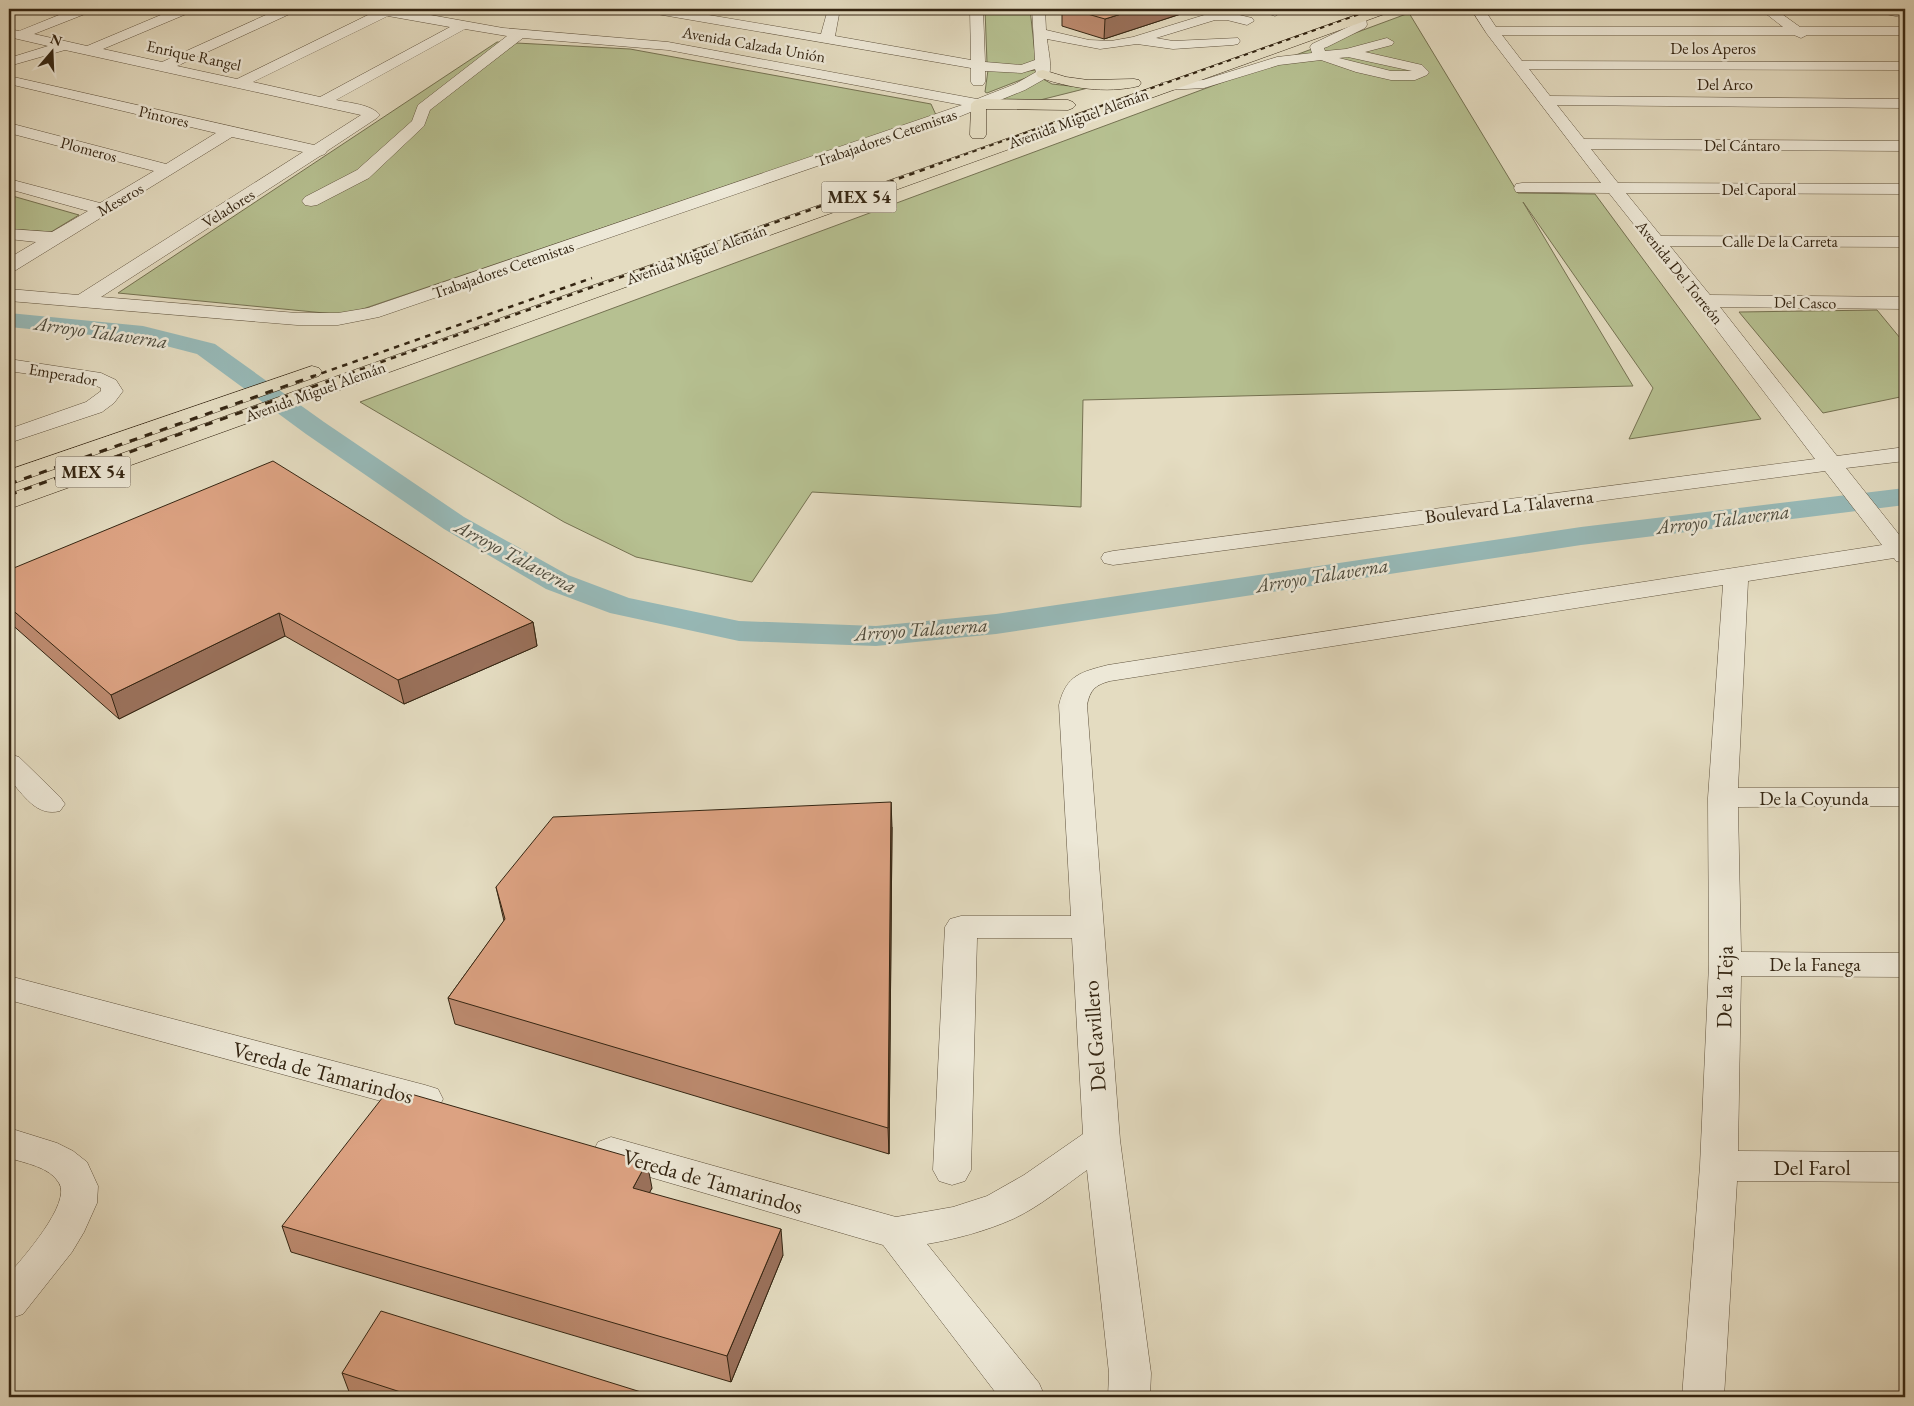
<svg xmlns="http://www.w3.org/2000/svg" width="1914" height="1406" font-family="'EB Garamond',serif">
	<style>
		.green { fill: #b6c091; stroke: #757252 }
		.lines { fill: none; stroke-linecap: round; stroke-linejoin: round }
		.canal { fill: #97bab9; fill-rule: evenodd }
		.minor-casing { stroke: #60533e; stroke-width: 1 }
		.highway-casing { stroke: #342512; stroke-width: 1 }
		.minor { fill: #ede8d7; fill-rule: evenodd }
		.highway { fill: #e4dcc1; fill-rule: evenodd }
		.rail-far2 { stroke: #342512; stroke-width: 2; stroke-dasharray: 4.5 4.5; stroke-linecap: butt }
		.rail-far1 { stroke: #342512; stroke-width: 2.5; stroke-dasharray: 5.5 5.5; stroke-linecap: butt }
		.rail { stroke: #342512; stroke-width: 3; stroke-dasharray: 8 8; stroke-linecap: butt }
		.wall { fill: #bd8b70; stroke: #342512 }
		.shaded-wall { fill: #9a715b; stroke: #342512 }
		.building { fill: #dca282; stroke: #342512 }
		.labels { text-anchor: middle; stroke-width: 5; stroke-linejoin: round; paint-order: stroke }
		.far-street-label { font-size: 16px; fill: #342512; stroke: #ede8d7 }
		.shield { fill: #ede8d7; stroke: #6c604d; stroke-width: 1 }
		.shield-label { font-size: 18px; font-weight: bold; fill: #342512 }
		.street-label { font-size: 19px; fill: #342512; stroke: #ede8d7 }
		.water-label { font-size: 20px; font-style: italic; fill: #4d4a3c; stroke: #ede8d7 }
		.near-street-label { font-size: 22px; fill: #342512; stroke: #ede8d7 }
	</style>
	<rect width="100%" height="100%" fill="#e4dcc1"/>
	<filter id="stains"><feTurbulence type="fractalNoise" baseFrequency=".004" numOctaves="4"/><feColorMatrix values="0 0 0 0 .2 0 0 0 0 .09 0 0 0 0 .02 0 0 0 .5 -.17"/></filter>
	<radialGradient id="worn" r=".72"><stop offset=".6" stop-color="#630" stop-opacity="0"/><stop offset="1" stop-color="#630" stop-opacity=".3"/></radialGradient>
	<g class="green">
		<path d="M985,9H1030L1036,63L1014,67L987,63Z"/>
		<path d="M1409,13L1518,193L1595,194L1761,419L1629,439L1653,388L1523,202L1633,386L1083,400L1081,507L812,492L752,582L636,557L564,522L360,402Z"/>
		<path d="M497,42L630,49L931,104L936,115L345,315L118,293Z"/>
		<path d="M988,70L1017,72L1037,70L1036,74L987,93L985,92Z"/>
		<path d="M1043,79L1052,84L1088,88L1036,101L991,102Z"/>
		<path d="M9,195L79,215L51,232L9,229Z"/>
		<path d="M1877,310L1905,344V396L1823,413L1739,312Z"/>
	</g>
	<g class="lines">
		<path class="canal" d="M9,313L143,326L215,344L324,422L464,517L568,575L629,598L739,621L876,626L996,614L1581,527L1905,488V505L1581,545L996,634L876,646L739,641L610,613L546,589L444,529L306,434L197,354L143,340L9,327Z"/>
		<g class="minor-casing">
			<g id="minor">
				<path d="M74,9H92L90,12L34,34L87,46L175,9H192L191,12L103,49L162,62L279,9H295L294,12L177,66L237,79L372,13L367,12L366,9H397L503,28L668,42L977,99L1015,84L1036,72L1035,69L1022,73L985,71V82L983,85H973L971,82V68L651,13L644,9H673L821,34L828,9H840L835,36L971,60L970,9H983L985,62L1021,65L1035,60L1032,9H1045L1046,30L1089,40L1111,41L1133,37L1214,12H1227L1252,18L1254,21L1247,25L1227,20H1215L1156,38L1173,41L1238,38L1240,41L1238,44L1233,45L1173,49L1137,44L1100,49L1047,39C1048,50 1053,68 1048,77L1025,90L951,120L379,317L338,325H297L9,301V289L78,295L303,152L232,137L16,270L9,271V258L36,242L9,239V229L52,232L88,211L9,189V179L100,203L154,171L9,133V123L166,164L216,133L9,84V76L314,145L361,115L65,50L9,66V58L48,46L9,37V29L19,31ZM388,16L450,27L320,97L253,82ZM465,29L507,36L418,105L412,121L357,170L305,197L302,201L305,205L311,206L317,205L369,178L424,126L430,110L523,38L668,50L962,105L368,308L338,313H297L101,297L320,156L325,154L327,151L377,118L380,115C371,104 349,103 336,100Z"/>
				<path d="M1262,9H1279L1282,12L1275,16L1264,12Z"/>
				<path d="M1471,9H1484L1496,27H1783L1760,9H1775L1800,27H1905V35H1807L1801,38L1794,35H1502L1522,61L1905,62V70L1529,69L1550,96L1905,99V108L1557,105L1584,139L1905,141V151L1591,149L1618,183L1905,184V194L1626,193L1661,236L1905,237V247L1670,246L1710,295L1905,297V309L1720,307L1837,456L1905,447V461L1846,468L1905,542V563L1896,561L1894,558L1748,581L1738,788H1905V806L1738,807L1741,952L1905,953V977L1741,976L1738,1151L1905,1152V1182L1737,1181L1724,1397H1682L1700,1166L1709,964L1708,798L1723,585L1110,681C1095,685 1090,690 1087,705L1120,1140L1151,1373L1150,1397H1108L1109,1373L1087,1170C1063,1187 1039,1207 1013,1219C986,1231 956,1239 927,1244L1039,1383L1045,1397H999L883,1245L598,1162L593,1152L598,1142L611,1137L896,1217L953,1207L987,1196L1024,1175L1083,1134L1072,938H977L971,1170L965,1181L952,1185L939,1181L933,1170L945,927L950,919L961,916H1071L1059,705C1066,675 1081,672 1108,665L1882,545L1825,471L1113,565L1104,563L1101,558L1104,553L1113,551L1815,459L1698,305L1609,193L1516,192L1514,188L1516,184L1522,183H1601L1487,34Z"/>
				<path d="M1874,9L1905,10V18L1876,12Z"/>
				<path d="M1359,14L1366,18L1367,25L1365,28L1327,47L1324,48L1325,51L1346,49L1387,38L1394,42L1392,45L1365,52L1422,65L1429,72L1427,75L1415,80H1391L1356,72L1321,60L1279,65L1204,88L1166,90L1161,89L1159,86L1161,83L1166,82L1203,80L1277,57L1312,53L1310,47L1312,44L1350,26L1353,24L1352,18L1354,15ZM1348,57L1412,71H1391L1339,58Z"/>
				<path d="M9,359L101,373L116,380L123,391L114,403L102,412L9,443V429L86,402L101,391V388L90,383L9,371Z"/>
				<path d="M9,754L19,757L60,797L65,804L60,811C36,817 24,795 9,779Z"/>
				<path d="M9,976L425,1085L438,1089L443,1099L438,1109L425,1113L9,1000Z"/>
				<path d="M9,1128L57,1143L73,1151L87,1162L98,1186L97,1203L84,1232L72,1252L23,1314L9,1319V1274C22,1259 72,1203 59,1183C50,1167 25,1163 9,1158Z"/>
			</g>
		</g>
		<g class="highway-casing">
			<g id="highway">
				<path d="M1373,9H1392L1390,12L9,509V494L326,380Z"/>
				<path d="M1043,70L1066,77L1088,80L1134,79L1139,80L1141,83L1139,86C1106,94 1069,88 1038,77L1036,74L1038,71Z"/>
				<path d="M979,99L1068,100L1073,102L1076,105L1073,108L1068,110L986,109V135L984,138H972L970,135L971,104L974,101Z"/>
				<path d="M312,366L319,368L322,372L319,376L9,485V470Z"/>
			</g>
		</g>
		<use href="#minor" class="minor"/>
		<use href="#highway" class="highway"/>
		<path class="rail-far2" d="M930,167L1374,9"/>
		<g class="rail-far1">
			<path d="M311,377L592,278"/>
			<path d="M339,377L934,166"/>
		</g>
		<g class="rail">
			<path d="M9,484L314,376"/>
			<path d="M9,495L343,376"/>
		</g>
	</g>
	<g class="wall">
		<path d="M1062,9H1196L1104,39L1062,26Z"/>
		<path d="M9,570L533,622L537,646L404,704L285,636L119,719L9,622Z"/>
		<path d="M892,827L889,1154L455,1024L448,998L504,921L496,887Z"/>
		<path d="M652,1188L649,1193L783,1255L731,1382L291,1252L282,1226Z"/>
		<path d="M342,1373L657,1397H351Z"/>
	</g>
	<g class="shaded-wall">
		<path d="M1137,9H1196L1104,39L1105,19Z"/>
		<path d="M279,613L285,636L119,719L111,695Z"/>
		<path d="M533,622L537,646L404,704L398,680Z"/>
		<path d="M891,802L892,827L889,1154L888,1128Z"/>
		<path d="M647,1162L652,1188L638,1214L633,1188Z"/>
		<path d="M781,1229L783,1255L731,1382L727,1356Z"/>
	</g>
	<g class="building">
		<path d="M1070,9H1137L1105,19Z"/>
		<path d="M273,461L533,622L398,680L279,613L111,695L9,607V570Z"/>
		<path d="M891,802L888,1128L448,998L505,919L496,887L553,817Z"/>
		<path d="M390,1088L647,1162L633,1188L781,1229L727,1356L282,1226Z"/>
		<path d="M381,1311L657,1397H416L342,1373Z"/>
	</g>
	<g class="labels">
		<g class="far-street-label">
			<text transform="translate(754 44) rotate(10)" y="6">Avenida Calzada Unión</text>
			<text x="1713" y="54">De los Aperos</text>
			<text transform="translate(194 55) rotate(12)" y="6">Enrique Rangel</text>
			<text x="1725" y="90">Del Arco</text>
			<text transform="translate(164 116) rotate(13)" y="6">Pintores</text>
			<text transform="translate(1078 118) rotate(-20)" y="6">Avenida Miguel Alemán</text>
			<text transform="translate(886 137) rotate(-19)" y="6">Trabajadores Cetemistas</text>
			<text x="1742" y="151">Del Cántaro</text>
			<text transform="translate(89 149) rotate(15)" y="6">Plomeros</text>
			<text x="1759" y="195">Del Caporal</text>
			<text transform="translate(120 199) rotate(-30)" y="6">Meseros</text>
			<text transform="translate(228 208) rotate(-32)" y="6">Veladores</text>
			<text x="1780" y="247">Calle De la Carreta</text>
			<text transform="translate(696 254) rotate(-20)" y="6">Avenida Miguel Alemán</text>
			<text transform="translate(503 269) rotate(-19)" y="6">Trabajadores Cetemistas</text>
			<text transform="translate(1680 272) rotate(51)" y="6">Avenida Del Torreón</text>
			<text transform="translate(1805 302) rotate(1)" y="6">Del Casco</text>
			<text transform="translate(63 374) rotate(10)" y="6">Emperador</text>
			<text transform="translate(315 391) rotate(-20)" y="6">Avenida Miguel Alemán</text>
		</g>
		<g class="shield">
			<rect x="821.5" y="181.5" width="75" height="31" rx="4"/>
			<rect x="55.5" y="456.5" width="75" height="31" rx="4"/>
		</g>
		<g class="shield-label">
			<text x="859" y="203">MEX 54</text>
			<text x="93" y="478">MEX 54</text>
		</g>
		<g class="street-label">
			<text transform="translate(1509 506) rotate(-7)" y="7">Boulevard La Talaverna</text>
			<text x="1814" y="805">De la Coyunda</text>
			<text x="1815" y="971">De la Fanega</text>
		</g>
		<g class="water-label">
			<text transform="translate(101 332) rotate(8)" y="7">Arroyo Talaverna</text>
			<text transform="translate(1723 519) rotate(-7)" y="7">Arroyo Talaverna</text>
			<text transform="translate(516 556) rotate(28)" y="7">Arroyo Talaverna</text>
			<text transform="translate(1322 575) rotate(-9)" y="7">Arroyo Talaverna</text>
			<text transform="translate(921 629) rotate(-4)" y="7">Arroyo Talaverna</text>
		</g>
		<g class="near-street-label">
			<text transform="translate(1724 987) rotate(-89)" y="8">De la Teja</text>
			<text transform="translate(1094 1036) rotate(-94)" y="8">Del Gavillero</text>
			<text transform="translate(323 1072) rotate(15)" y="8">Vereda de Tamarindos</text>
			<text x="1812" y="1175">Del Farol</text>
			<text transform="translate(713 1181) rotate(16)" y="8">Vereda de Tamarindos</text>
		</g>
	</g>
	<rect width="1914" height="1406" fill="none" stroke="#e4dcc1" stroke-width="30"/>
	<rect x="10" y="10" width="1894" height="1386" fill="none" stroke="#342512" stroke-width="2.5"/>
	<rect x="15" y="15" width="1884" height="1376" fill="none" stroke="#342512"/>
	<g transform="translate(52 52) rotate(19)" stroke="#ede8d7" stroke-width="4" paint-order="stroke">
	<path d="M0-4L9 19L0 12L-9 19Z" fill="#342512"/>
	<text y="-8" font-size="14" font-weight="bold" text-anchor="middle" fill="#342512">N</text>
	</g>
	<rect width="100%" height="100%" filter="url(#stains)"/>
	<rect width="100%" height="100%" fill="url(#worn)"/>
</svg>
